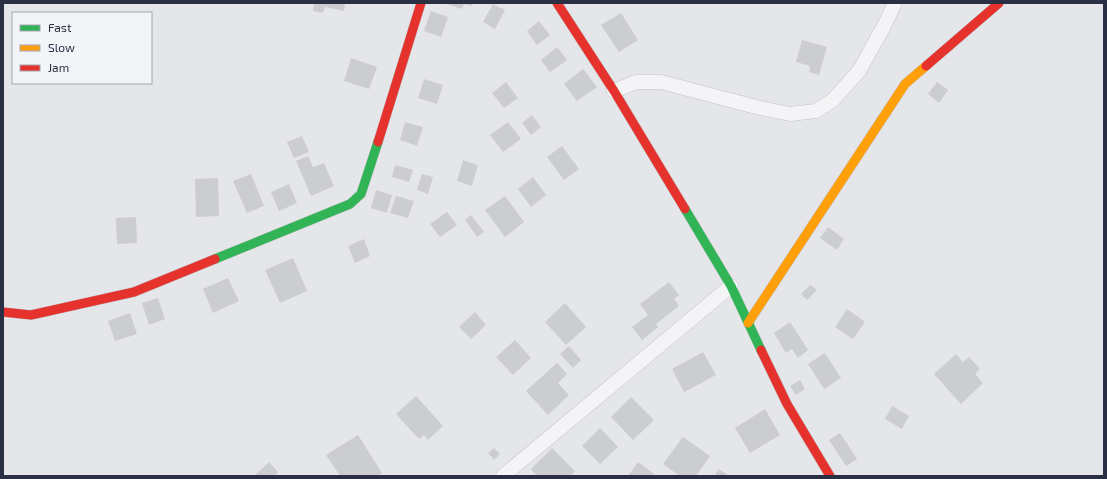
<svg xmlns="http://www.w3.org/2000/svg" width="1107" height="479" font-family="'Exo 2',sans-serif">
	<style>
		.building { fill: #cccdd1 }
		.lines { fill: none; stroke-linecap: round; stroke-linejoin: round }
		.street-casing { stroke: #c2c3c7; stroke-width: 15 }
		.fast-casing { stroke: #c2c3c7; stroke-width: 10 }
		.slow-casing { stroke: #c2c3c7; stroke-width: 10 }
		.jam-casing { stroke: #c2c3c7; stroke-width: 10 }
		.street { stroke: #f4f4f6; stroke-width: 14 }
		.fast { stroke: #30b455; stroke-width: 9 }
		.slow { stroke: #ff9f0a; stroke-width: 9 }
		.jam { stroke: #e5322d; stroke-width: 9 }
	</style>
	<rect width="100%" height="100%" fill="#e5e6e9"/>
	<g class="building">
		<path d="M314,3H345L344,11L325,7L323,13L313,11Z"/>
		<path d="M444,3H473L472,6L464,4L462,9Z"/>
		<path d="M493,4L505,10L495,29L483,22Z"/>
		<path d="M431,11L448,17L441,37L424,31Z"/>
		<path d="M621,13L638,40L619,52L601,25Z"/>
		<path d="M539,21L550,35L537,45L527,31Z"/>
		<path d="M802,40L827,47L819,75L809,72L810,66L796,62Z"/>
		<path d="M557,47L567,60L550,72L541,60Z"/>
		<path d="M351,58L377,67L369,89L344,81Z"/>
		<path d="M583,69L597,87L577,101L564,84Z"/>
		<path d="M424,79L443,85L437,104L418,98Z"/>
		<path d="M506,82L518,98L504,108L492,93Z"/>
		<path d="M937,82L948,90L939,103L928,94Z"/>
		<path d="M532,115L541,127L531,135L522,123Z"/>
		<path d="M405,122L423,127L417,146L400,140Z"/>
		<path d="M508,122L521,139L503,152L490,135Z"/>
		<path d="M302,136L309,152L294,158L287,142Z"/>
		<path d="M562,146L579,169L564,180L547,157Z"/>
		<path d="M308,156L313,167L324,163L334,186L311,196L296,161Z"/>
		<path d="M463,160L478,165L472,186L457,181Z"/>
		<path d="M395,165L413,170L409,182L392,177Z"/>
		<path d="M251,174L264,206L247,213L233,181Z"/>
		<path d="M422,174L433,177L428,194L417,190Z"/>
		<path d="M533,177L546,195L531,207L518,189Z"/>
		<path d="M218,178L219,216L196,217L195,179Z"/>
		<path d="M289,184L297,203L279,211L271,192Z"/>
		<path d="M376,190L392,195L387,213L371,208Z"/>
		<path d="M396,196L414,201L408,218L390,213Z"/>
		<path d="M505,196L524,222L505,237L485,210Z"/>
		<path d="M447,212L457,225L440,237L430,224Z"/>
		<path d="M471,215L484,232L477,237L465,220Z"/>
		<path d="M136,217L137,243L117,244L116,218Z"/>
		<path d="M828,227L844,239L837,250L820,238Z"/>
		<path d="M364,239L370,256L355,263L348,246Z"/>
		<path d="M293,258L307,291L280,303L265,270Z"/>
		<path d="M228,278L239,301L213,313L203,289Z"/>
		<path d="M669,282L679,295L674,299L679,306L656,324L658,327L642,340L632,327L648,315L640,304Z"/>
		<path d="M810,285L817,290L807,300L801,294Z"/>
		<path d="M158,298L165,319L149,325L142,303Z"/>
		<path d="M565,303L586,327L566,345L545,322Z"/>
		<path d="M847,309L865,322L853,339L835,327Z"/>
		<path d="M475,312L486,325L471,339L459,327Z"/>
		<path d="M130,313L137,334L115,341L108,321Z"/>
		<path d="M790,322L808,350L798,358L792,349L786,353L774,333Z"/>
		<path d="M515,340L531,358L513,375L496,357Z"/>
		<path d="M569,346L581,360L573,368L560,354Z"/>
		<path d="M703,352L716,375L684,392L672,369Z"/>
		<path d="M825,353L841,378L824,389L808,364Z"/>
		<path d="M956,354L963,362L969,357L980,369L975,374L983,383L961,404L934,374Z"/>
		<path d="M557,363L567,374L558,383L569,395L548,415L526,391Z"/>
		<path d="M800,380L805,389L796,395L790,386Z"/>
		<path d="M416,396L443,426L428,440L424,435L419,439L396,414Z"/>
		<path d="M631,397L654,420L633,440L611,417Z"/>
		<path d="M892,406L909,416L902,429L885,419Z"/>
		<path d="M765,409L780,435L750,453L735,428Z"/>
		<path d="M600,428L618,447L600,464L582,446Z"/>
		<path d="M840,433L857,459L846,466L829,440Z"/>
		<path d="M358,435L382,473L378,476H340L326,455Z"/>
		<path d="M683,437L710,456L696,476H680L663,464Z"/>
		<path d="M494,448L500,454L494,460L488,453Z"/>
		<path d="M552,448L575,471L570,476H537L531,469Z"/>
		<path d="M269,462L278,472L274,476H254Z"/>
		<path d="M638,462L654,474L653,476H628Z"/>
		<path d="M719,469L729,476H714Z"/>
	</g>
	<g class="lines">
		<g class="street-casing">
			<g id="street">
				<path d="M614,91L636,82H661L760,108L790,114L816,111L833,100L859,71L884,26L895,3"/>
				<path d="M503,476L731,286"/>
			</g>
		</g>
		<g class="fast-casing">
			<g id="fast">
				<path d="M685,209L731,286L761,350"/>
				<path d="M215,259L350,204L361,194L378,142"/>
			</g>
		</g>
		<g class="slow-casing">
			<path id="slow" d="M748,323L905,84L926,66"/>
		</g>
		<g class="jam-casing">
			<g id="jam">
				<path d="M557,3L614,91L685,209"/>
				<path d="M926,66L999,3"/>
				<path d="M378,142L421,3"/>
				<path d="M3,312L31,315L134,292L215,259"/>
				<path d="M761,350L787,404L830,476"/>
			</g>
		</g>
		<use href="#street" class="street"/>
		<use href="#fast" class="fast"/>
		<use href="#slow" class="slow"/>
		<use href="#jam" class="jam"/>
	</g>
	<rect width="1107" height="479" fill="none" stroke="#2b2f43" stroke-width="8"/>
	<rect x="12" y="12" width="140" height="72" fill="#f3f4f8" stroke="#a3a5b0"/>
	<rect x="20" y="25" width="20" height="6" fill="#30b455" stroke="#a3a5b0"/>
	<text x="48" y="32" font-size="12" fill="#2b2f43">Fast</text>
	<rect x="20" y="45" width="20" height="6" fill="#ff9f0a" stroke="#a3a5b0"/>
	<text x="48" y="52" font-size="12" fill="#2b2f43">Slow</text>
	<rect x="20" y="65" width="20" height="6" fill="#e5322d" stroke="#a3a5b0"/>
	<text x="48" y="72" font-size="12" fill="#2b2f43">Jam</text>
</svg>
